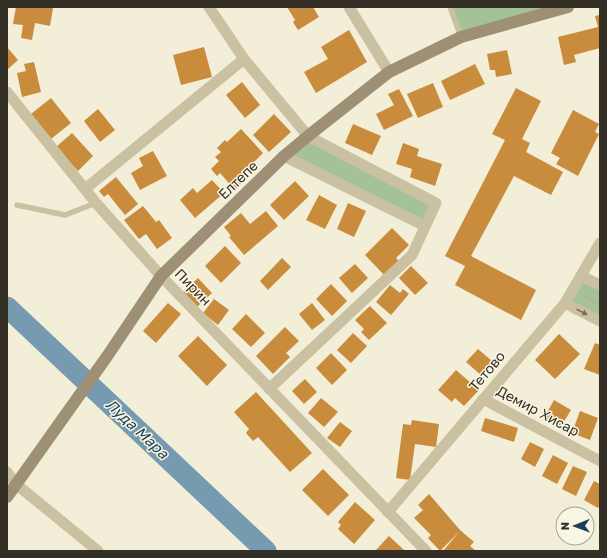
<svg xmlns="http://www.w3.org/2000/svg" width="607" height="558" font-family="'Golos Text',sans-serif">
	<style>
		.green { fill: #a5c197 }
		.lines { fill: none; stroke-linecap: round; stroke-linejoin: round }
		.river { stroke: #769aaf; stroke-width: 21 }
		.building { fill: #c98c3d }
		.path { stroke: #b5ac8e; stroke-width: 2; stroke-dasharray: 2 2; stroke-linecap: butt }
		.lane { stroke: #cac1a3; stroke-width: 5.5 }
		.street { stroke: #cac1a3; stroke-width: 11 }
		.secondary { stroke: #9d9075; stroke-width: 12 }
		.oneway { fill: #78715e }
		.labels { text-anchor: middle; stroke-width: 3; stroke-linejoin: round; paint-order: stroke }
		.street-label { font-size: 14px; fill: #342f25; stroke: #f9f6e4 }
		.water-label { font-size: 15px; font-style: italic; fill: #1a3f57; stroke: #f9f6e4 }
	</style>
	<rect width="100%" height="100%" fill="#f2eed7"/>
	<g class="green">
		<path d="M450,7H567L461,37Z"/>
		<path d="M308,136L436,203L425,226L284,156Z"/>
		<path d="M581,276L600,285V321L565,303Z"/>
	</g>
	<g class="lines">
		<path class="river" d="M7,307L266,551"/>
	</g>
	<g class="building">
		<path d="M16,7L53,8L50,26L35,23L32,40L21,38L23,25L13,24Z"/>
		<path d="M287,7H313L319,17L298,30L293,22L295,20Z"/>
		<path d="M600,15V48L574,55L576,62L564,65L558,37L598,27L595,16Z"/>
		<path d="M349,30L367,62L316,93L304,72L328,59L321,47Z"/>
		<path d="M7,47L18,60L7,70Z"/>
		<path d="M204,47L212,77L181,85L173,55Z"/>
		<path d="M507,50L512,74L496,77L495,70H490L487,54Z"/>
		<path d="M34,62L41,92L22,97L17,73L26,71L24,64Z"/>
		<path d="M475,64L485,84L450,100L441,81Z"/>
		<path d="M242,82L260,105L245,118L226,95Z"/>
		<path d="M433,83L443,107L418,118L407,94Z"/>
		<path d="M516,88L541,101L522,139L530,143L526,152L563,172L551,195L514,176L471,256L536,290L521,320L455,285L465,266L445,256L505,140L492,134Z"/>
		<path d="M399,89L413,116L384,130L376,114L394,105L388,94Z"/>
		<path d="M51,98L71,123L51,139L31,114Z"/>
		<path d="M98,109L115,130L100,142L84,121Z"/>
		<path d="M573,110L599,124L595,132L599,134L578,176L556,164L560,158L551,153Z"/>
		<path d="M274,114L291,132L269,152L253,135Z"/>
		<path d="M353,124L381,136L372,155L345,143Z"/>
		<path d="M241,129L263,153L242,174L246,178L235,190L220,173L217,176L211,169L219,161L215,157L221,152L217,148L225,140L227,142Z"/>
		<path d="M72,133L93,156L78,171L56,147Z"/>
		<path d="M403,143L419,149L417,156L442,164L435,186L410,177L412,169L396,164Z"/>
		<path d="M153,151L167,176L140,190L131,173L143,166L139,158Z"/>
		<path d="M116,177L138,204L125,215L108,194L104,197L99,191Z"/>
		<path d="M212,180L224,193L195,218L180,200L193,188L197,193Z"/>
		<path d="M295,181L309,196L284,220L270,205Z"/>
		<path d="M319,195L337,205L325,229L306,220Z"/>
		<path d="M348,203L366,211L354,237L337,229Z"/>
		<path d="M143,206L156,222L159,220L172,238L157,249L146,234L139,239L124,220Z"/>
		<path d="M266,211L278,226L244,255L229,237L231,236L224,227L241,213L250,224Z"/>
		<path d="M392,228L409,245L396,258L401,263L387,278L365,255Z"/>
		<path d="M225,246L241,263L221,283L205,266Z"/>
		<path d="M282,258L291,267L268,290L260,281Z"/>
		<path d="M355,264L368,278L352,293L339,278Z"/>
		<path d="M411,266L428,283L415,295L399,278Z"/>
		<path d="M198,278L212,293L197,307L183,292Z"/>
		<path d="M331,284L347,301L332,316L316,299Z"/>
		<path d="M390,285L400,293L403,289L409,294L391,315L376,302Z"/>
		<path d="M214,299L229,310L218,325L203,313Z"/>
		<path d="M168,303L181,314L156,343L143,331Z"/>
		<path d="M312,303L325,320L312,330L299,314Z"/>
		<path d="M370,306L387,323L369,340L361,332L364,329L355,320Z"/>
		<path d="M246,314L265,333L251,347L232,329Z"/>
		<path d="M285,327L299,341L286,353L290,357L273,374L256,356Z"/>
		<path d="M353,333L367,346L351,363L337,350Z"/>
		<path d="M559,334L580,354L555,379L535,360Z"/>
		<path d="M198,336L227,365L207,386L178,356Z"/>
		<path d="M595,343L600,345V375L584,369Z"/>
		<path d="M478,349L493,362L482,376L466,362Z"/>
		<path d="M331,353L347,370L332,385L316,368Z"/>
		<path d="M456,370L479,390L464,406L455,398L452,402L438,390Z"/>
		<path d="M305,379L317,392L304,404L292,391Z"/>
		<path d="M256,392L312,453L290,472L258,437L253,441L246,433L249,429L234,412Z"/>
		<path d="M321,398L338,412L324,427L308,413Z"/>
		<path d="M554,400L571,410L560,428L544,418Z"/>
		<path d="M580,411L598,418L590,440L572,433Z"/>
		<path d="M485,418L518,428L514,442L481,431Z"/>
		<path d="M412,420L439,424L436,447L415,444L410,480L396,478L403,424L411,425Z"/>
		<path d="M340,422L352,431L340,447L327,438Z"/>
		<path d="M530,442L544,449L535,467L521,459Z"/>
		<path d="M553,455L568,463L557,484L542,476Z"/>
		<path d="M573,466L587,472L576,496L562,489Z"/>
		<path d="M323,469L349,495L328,516L302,490Z"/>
		<path d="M594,481L600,484V505L598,508L584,500Z"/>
		<path d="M429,494L460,530L474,542L470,546L476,551H443L459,532L440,551L428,538L431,535L414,518L423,510L418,505Z"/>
		<path d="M355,502L375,520L354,544L338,529L341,525L338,522Z"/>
		<path d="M389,536L405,551H375Z"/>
	</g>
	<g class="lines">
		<path class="path" d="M583,295L600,304"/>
		<g class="lane">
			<path d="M450,7L461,37"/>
			<path d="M17,205L65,215L96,203"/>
		</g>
		<g class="street">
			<path d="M209,7L244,59L308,136L436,203L412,255L269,389"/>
			<path d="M349,7L389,72"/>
			<path d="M7,92L96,203L161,276L426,551"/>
			<path d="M284,156L425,226"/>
			<path d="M85,189L244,59"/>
			<path d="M581,276L600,285"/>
			<path d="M565,303L600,321"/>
			<path d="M483,399L600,461"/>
			<path d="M7,472L16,484L98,551"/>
			<path d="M388,512L565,303L600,243"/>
		</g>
		<path class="secondary" d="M7,497L108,355L161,276L284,156L308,136L389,72L461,37L568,7"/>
	</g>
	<defs><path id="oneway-solid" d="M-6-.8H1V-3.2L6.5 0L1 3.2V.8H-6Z"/></defs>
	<use class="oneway" href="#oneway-solid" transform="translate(582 312) rotate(27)"/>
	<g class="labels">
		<g class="street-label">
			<text transform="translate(238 180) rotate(-44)" y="5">Елтепе</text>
			<text transform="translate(193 287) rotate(46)" y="5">Пирин</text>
			<text transform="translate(487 371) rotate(-50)" y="5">Тетово</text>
			<text transform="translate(538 411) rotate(28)" y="5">Демир Хисар</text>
		</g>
		<g class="water-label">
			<text transform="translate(137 429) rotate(43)" y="5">Луда Мара</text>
		</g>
	</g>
	<rect width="607" height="558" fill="none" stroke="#342f25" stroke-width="16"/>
	<g transform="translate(575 526) rotate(269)"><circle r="19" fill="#f9f6e4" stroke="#aaa698"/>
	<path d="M0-3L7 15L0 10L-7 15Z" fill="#1a3f57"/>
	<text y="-6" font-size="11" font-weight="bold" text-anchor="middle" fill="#342f25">N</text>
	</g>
</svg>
